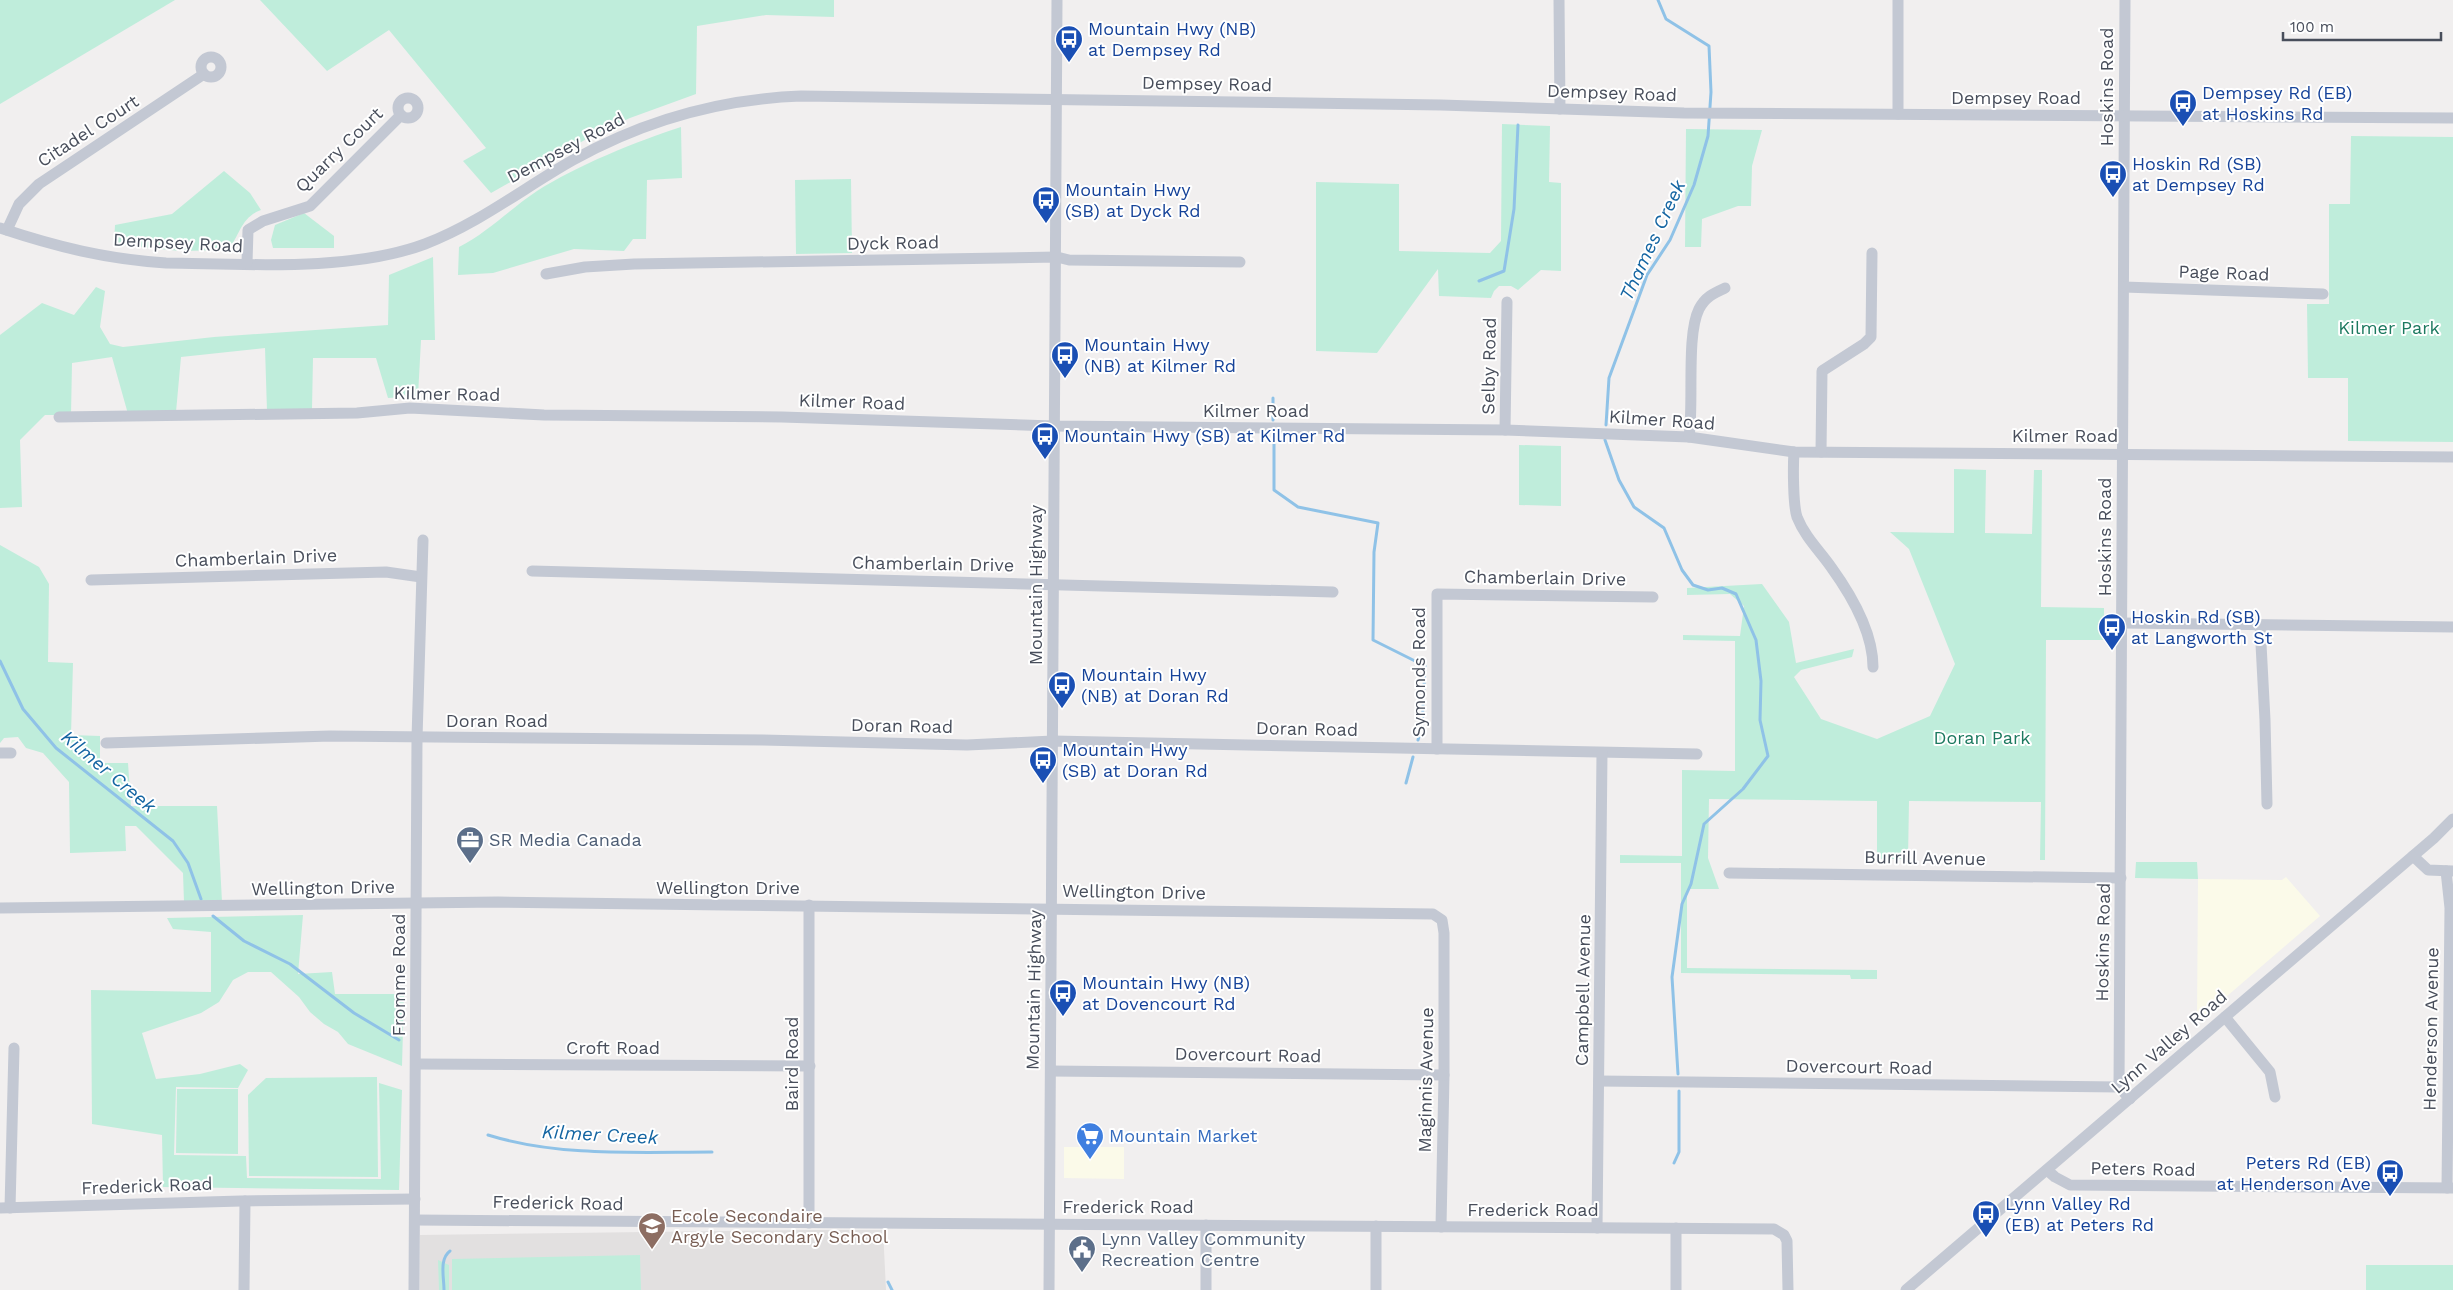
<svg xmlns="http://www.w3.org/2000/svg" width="2453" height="1290" font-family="'Work Sans',sans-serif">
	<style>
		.commercial { fill: #fbfae9 }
		.education { fill: #e2e0e0 }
		.green { fill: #bfeddb }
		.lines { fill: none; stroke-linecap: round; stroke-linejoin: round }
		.stream { stroke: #8fc2e7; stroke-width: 3 }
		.minor { stroke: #c3c8d3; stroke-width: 11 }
		.labels { text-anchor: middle; stroke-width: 4; stroke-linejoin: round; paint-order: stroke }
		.transit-label { font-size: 18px; fill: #164399; stroke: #fff; text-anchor: start }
		.street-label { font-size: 18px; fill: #484e5b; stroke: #fff }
		.park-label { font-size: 18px; fill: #1c795f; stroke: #fff }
		.service-label { font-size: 18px; fill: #4e5e75; stroke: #fff; text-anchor: start }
		.shop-label { font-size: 18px; fill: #366cbe; stroke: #fff; text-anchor: start }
		.education-label { font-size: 18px; fill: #785e54; stroke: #fff; text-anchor: start }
		.water-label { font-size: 19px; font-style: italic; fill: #1465a2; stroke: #fff }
	</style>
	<rect width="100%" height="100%" fill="#f1efef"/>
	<g class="commercial">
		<path d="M2286,877L2320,916L2197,1022L2198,879L2282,880Z"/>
		<path d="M1064,1147H1124V1179L1064,1178Z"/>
	</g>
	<path class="education" d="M807,1230H883L886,1290H420V1235Z"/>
	<g class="green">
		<path d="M0,0H175L0,104Z"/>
		<path d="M260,0H834V17L766,15L697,26L696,94L630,118L597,133L491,193L463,161L486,148L389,30L327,71Z"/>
		<path d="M1502,124L1550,126L1549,182L1561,183V271L1541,270L1518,290L1511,286H1499L1494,291L1491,298L1439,296L1438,269L1377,353L1316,351V182L1399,184V251L1490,253L1501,241Z"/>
		<path d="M681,127L682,178L647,180L646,239H633L624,251L574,249L493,273L458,275L459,247C488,232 510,209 537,191C576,166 637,141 681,127Z"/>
		<path d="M1686,129L1762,130L1752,166L1751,206H1738L1702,219L1701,247H1685Z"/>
		<path d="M2351,136L2453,137V442L2348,441V378H2308L2307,304H2329V204H2350Z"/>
		<path d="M224,171L250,193L261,210C241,217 240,235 228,250L180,251L114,244L115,225L172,214Z"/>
		<path d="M851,179L852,253L796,254L795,180Z"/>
		<path d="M304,213L334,236V248H273L271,240L275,225Z"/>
		<path d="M433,257L435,340H421L418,396L388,398L376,358H313L312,409L267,411L265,348L181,357L176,412L128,414L112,357L72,363L71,415H45L20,440L22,507L0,508V335L42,303L74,315L96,287L105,291L100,327L110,344L123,347L214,337L388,325L389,275Z"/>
		<path d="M1519,445L1561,446V506L1519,505Z"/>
		<path d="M1954,469L1986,470L1985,533L2032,534L2034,470H2042L2041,607L2104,608V640H2046L2045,860H2040L2041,802L1909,801L1908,859H1877V801L1709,799L1708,858L1719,889H1687V968L1877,970V979H1851L1850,975L1681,973V863H1620V855L1682,856V770L1735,771V641L1683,640V635L1740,636L1744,606L1730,594L1687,595V588L1762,584L1789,622L1796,663L1854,649L1852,657L1801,670L1794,677L1821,719L1877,739L1930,716L1955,664L1909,549L1890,532L1954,533Z"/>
		<path d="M0,545L39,567L49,584L48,662L73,663L71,735L100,736V763H128L131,806H217L222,902H184L183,873L136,826H125L126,851L70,853L69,782L43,753L26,748L18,737L4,738L0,743Z"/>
		<path d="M2136,862H2197L2198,879L2135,878Z"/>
		<path d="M303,915L298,974L332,972L335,994H404L402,1066L348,1044L338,1032L324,1024L310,1012L299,997L271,972H248L233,980L219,1002L201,1013L142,1033L156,1079L200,1074L240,1064L248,1070L238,1088L176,1087L174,1155L246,1156L247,1178L381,1179L379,1083L402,1090L399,1190L163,1187L162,1135L92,1124L91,990L211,992V932L173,929L167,918Z"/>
		<path d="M377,1077L378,1177L249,1176L248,1095L266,1078Z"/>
		<path d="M177,1089H238V1154L176,1153Z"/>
		<path d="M640,1255L641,1290H452V1259Z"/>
		<path d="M438,1260L449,1265V1290H439Z"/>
		<rect x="2366" y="1265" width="87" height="25"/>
	</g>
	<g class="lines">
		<g class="stream">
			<path d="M1479,281L1504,271L1514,209L1518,125"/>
			<path d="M1273,398V420"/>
			<path d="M1606,425L1609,378L1647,275L1670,240L1694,185L1708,136L1711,92L1709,46L1666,19L1658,0"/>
			<path d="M1274,437V490L1298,507L1378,523L1374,552L1373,640L1425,666L1422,727L1418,740"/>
			<path d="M1605,440L1619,480L1634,507L1664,528L1682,570L1693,585L1708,590L1722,588L1736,594L1756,640L1761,681L1760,720L1768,756L1743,789L1704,824L1691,884L1682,904L1672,977L1678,1074"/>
			<path d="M0,661L23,709L56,748L173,841L188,863L201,899"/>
			<path d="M1406,783L1413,757"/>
			<path d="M213,916L244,941L290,964L354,1013L399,1040"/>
			<path d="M488,1135C559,1157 638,1152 712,1152"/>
			<path d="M1674,1163L1679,1152V1091"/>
			<path d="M888,1282L892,1290"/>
			<path d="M444,1290C444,1277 439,1259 450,1251"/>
		</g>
		<g class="minor">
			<path d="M1559,0L1560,109"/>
			<path d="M2125,0L2119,1087L2130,1099"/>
			<circle cx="211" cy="67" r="10"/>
			<circle cx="408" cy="108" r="10"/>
			<path d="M1898,114V0"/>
			<path d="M0,228C57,247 106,259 166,263C246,264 350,272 425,244C478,224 525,187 573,160C643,121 721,99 801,96L1441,105L1684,113L2453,118"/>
			<path d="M7,230L19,204L39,184L204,74"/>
			<path d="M247,263L248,230L263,221L310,206L401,115"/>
			<path d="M546,274L585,267L634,264L1057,257L1069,260L1240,262"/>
			<path d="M2124,287L2323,294"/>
			<path d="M59,417L357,413L410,408L544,415L782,417L1053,426L1505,430L1689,437L1794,452L2453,457"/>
			<path d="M1505,430L1507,302"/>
			<path d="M1689,437C1694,403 1686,335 1699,309C1705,297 1714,293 1725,288"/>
			<path d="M1794,452C1793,466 1793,505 1797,517C1805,537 1819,550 1831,567C1852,596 1873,632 1873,667"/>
			<path d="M1821,452L1822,371L1864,344L1871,337L1872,253"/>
			<path d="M532,571L1333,592"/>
			<path d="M91,580L386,572L421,577"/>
			<path d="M2122,623L2453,627"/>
			<path d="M2260,625L2265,720L2267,804"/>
			<path d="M106,743L330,736L763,740L967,745L1053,741L1697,754"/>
			<path d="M1437,749V594L1653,597"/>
			<path d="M0,753H11"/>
			<path d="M2413,856L2428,870L2453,871"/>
			<path d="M2446,871L2450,908L2447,1188"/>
			<path d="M1729,873L2121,878"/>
			<path d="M0,908L498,902L1433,914L1442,920L1444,933V1075L1441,1227"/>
			<path d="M2225,1017L2270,1072L2275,1097"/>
			<path d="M416,1064L810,1066"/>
			<path d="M1051,1071L1444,1075"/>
			<path d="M1599,1081L2119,1087"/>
			<path d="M2047,1170L2055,1177L2070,1185L2453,1188"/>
			<path d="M0,1208L241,1201L415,1199"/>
			<path d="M10,1208L14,1048"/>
			<path d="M415,1220L1774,1229L1784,1235L1787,1241L1788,1290"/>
			<path d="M809,1223V905"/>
			<path d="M1597,1228L1602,753"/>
			<path d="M1676,1228V1290"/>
			<path d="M244,1290L245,1201"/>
			<path d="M414,1290L417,738L423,540"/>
			<path d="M1049,1290L1057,0"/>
			<path d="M1206,1290V1225"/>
			<path d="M1376,1290V1226"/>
			<path d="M1906,1290L2434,838L2453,819"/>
		</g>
	</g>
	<defs>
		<g id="bus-pin" transform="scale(1.4375)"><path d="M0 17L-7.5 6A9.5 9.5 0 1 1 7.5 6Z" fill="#1a4fb4" stroke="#fff"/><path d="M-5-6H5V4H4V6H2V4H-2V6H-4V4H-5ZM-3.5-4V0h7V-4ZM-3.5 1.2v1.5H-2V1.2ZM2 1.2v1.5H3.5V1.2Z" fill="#fff"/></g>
		<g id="office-pin" transform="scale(1.4375)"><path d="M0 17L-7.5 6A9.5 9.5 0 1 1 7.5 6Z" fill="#5c6f8a" stroke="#fff"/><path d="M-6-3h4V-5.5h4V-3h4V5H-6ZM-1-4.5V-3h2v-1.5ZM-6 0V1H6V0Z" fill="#fff"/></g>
		<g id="supermarket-pin" transform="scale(1.4375)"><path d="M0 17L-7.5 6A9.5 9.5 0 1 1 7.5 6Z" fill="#3f7fe0" stroke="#fff"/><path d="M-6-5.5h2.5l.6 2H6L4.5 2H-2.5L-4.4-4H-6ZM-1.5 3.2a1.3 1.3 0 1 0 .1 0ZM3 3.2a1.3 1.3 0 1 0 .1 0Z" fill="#fff"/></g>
		<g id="school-pin" transform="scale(1.4375)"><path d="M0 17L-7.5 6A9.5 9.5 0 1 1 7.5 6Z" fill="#8d6e63" stroke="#fff"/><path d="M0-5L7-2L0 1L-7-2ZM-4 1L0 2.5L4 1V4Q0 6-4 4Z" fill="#fff"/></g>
		<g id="civic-pin" transform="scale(1.4375)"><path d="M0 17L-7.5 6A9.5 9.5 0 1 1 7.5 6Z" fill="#5c6f8a" stroke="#fff"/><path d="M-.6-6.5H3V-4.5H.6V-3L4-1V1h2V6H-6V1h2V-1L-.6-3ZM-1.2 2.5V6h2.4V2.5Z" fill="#fff"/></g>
	</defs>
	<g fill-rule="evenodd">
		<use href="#bus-pin" x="1069" y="39"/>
		<use href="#bus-pin" x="2183" y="103"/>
		<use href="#bus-pin" x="2113" y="174"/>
		<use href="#bus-pin" x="1046" y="200"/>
		<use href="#bus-pin" x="1065" y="355"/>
		<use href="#bus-pin" x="1045" y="436"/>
		<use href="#bus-pin" x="2112" y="627"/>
		<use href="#bus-pin" x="1062" y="685"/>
		<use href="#bus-pin" x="1043" y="760"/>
		<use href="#office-pin" x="470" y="840"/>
		<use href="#bus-pin" x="1063" y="993"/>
		<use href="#supermarket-pin" x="1090" y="1136"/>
		<use href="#bus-pin" x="2390" y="1173"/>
		<use href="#bus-pin" x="1986" y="1214"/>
		<use href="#school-pin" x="652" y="1226"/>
		<use href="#civic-pin" x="1082" y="1249"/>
	</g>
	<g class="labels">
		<g class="transit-label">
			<text x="1088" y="35">Mountain Hwy (NB)<tspan x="1088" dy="21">at Dempsey Rd</tspan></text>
			<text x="2202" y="99">Dempsey Rd (EB)<tspan x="2202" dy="21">at Hoskins Rd</tspan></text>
			<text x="2132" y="170">Hoskin Rd (SB)<tspan x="2132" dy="21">at Dempsey Rd</tspan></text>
			<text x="1065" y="196">Mountain Hwy<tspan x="1065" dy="21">(SB) at Dyck Rd</tspan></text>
			<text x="1084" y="351">Mountain Hwy<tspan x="1084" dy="21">(NB) at Kilmer Rd</tspan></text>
			<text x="1064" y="442">Mountain Hwy (SB) at Kilmer Rd</text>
			<text x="2131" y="623">Hoskin Rd (SB)<tspan x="2131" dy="21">at Langworth St</tspan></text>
			<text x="1081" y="681">Mountain Hwy<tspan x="1081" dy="21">(NB) at Doran Rd</tspan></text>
			<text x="1062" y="756">Mountain Hwy<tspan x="1062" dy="21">(SB) at Doran Rd</tspan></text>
			<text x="1082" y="989">Mountain Hwy (NB)<tspan x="1082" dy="21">at Dovencourt Rd</tspan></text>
			<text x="2371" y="1169" text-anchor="end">Peters Rd (EB)<tspan x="2371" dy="21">at Henderson Ave</tspan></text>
			<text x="2005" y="1210">Lynn Valley Rd<tspan x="2005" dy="21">(EB) at Peters Rd</tspan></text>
		</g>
		<g class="street-label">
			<text transform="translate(1207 84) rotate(1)" y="6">Dempsey Road</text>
			<text transform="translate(2107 87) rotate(-90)" y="6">Hoskins Road</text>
			<text transform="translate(1612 93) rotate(2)" y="6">Dempsey Road</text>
			<text x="2016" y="104">Dempsey Road</text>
			<text transform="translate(88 131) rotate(-33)" y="6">Citadel Court</text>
			<text transform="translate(566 148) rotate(-28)" y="6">Dempsey Road</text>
			<text transform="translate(339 150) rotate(-44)" y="6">Quarry Court</text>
			<text transform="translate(178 243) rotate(3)" y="6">Dempsey Road</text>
			<text transform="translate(893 243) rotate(-1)" y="6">Dyck Road</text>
			<text transform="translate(2224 273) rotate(2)" y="6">Page Road</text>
			<text transform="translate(1489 366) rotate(-89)" y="6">Selby Road</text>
			<text transform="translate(447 394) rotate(1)" y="6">Kilmer Road</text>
			<text transform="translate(852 402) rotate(2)" y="6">Kilmer Road</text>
			<text x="1256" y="417">Kilmer Road</text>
			<text transform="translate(1662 420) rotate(4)" y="6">Kilmer Road</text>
			<text x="2065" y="442">Kilmer Road</text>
			<text transform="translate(2105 537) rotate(-90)" y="6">Hoskins Road</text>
			<text transform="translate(256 558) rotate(-2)" y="6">Chamberlain Drive</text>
			<text transform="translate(933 564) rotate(1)" y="6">Chamberlain Drive</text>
			<text transform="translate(1545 578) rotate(1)" y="6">Chamberlain Drive</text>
			<text transform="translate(1036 585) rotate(-90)" y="6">Mountain Highway</text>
			<text transform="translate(1419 672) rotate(-90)" y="6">Symonds Road</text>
			<text x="497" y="727">Doran Road</text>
			<text transform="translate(902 726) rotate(1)" y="6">Doran Road</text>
			<text transform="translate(1307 729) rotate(1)" y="6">Doran Road</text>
			<text transform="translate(1925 858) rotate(1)" y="6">Burrill Avenue</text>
			<text transform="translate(323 888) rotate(-1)" y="6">Wellington Drive</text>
			<text x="728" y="894">Wellington Drive</text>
			<text transform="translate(1134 892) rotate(1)" y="6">Wellington Drive</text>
			<text transform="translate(2103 942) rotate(-89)" y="6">Hoskins Road</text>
			<text transform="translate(399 975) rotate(-90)" y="6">Fromme Road</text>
			<text transform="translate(1034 990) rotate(-89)" y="6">Mountain Highway</text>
			<text transform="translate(1583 990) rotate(-89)" y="6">Campbell Avenue</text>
			<text transform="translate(2431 1029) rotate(-89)" y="6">Henderson Avenue</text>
			<text transform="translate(2169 1042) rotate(-41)" y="6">Lynn Valley Road</text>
			<text x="613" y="1054">Croft Road</text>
			<text transform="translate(1248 1055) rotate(1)" y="6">Dovercourt Road</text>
			<text transform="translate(792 1064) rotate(-90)" y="6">Baird Road</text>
			<text transform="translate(1859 1067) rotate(1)" y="6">Dovercourt Road</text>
			<text transform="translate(1426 1080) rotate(-89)" y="6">Maginnis Avenue</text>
			<text transform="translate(2143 1169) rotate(1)" y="6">Peters Road</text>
			<text transform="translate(147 1186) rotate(-2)" y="6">Frederick Road</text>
			<text transform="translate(558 1203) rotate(1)" y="6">Frederick Road</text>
			<text x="1128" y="1213">Frederick Road</text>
			<text x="1533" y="1216">Frederick Road</text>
		</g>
		<g class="park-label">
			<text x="2389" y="334">Kilmer Park</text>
			<text x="1982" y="744">Doran Park</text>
		</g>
		<g class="service-label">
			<text x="489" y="846">SR Media Canada</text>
			<text x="1101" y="1245">Lynn Valley Community<tspan x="1101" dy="21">Recreation Centre</tspan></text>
		</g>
		<g class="shop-label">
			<text x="1109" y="1142">Mountain Market</text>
		</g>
		<g class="education-label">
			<text x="671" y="1222">Ecole Secondaire<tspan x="671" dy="21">Argyle Secondary School</tspan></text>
		</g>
		<g class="water-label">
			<text transform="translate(1652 240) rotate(-65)" y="7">Thames Creek</text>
			<text transform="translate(109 771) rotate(40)" y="7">Kilmer Creek</text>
			<text transform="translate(600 1134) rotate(3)" y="7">Kilmer Creek</text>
		</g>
	</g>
	<path d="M2283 32v8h158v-8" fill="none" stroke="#484e5b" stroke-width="2.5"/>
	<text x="2290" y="32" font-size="15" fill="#484e5b" stroke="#ffffff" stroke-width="4" paint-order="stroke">100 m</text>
</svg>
